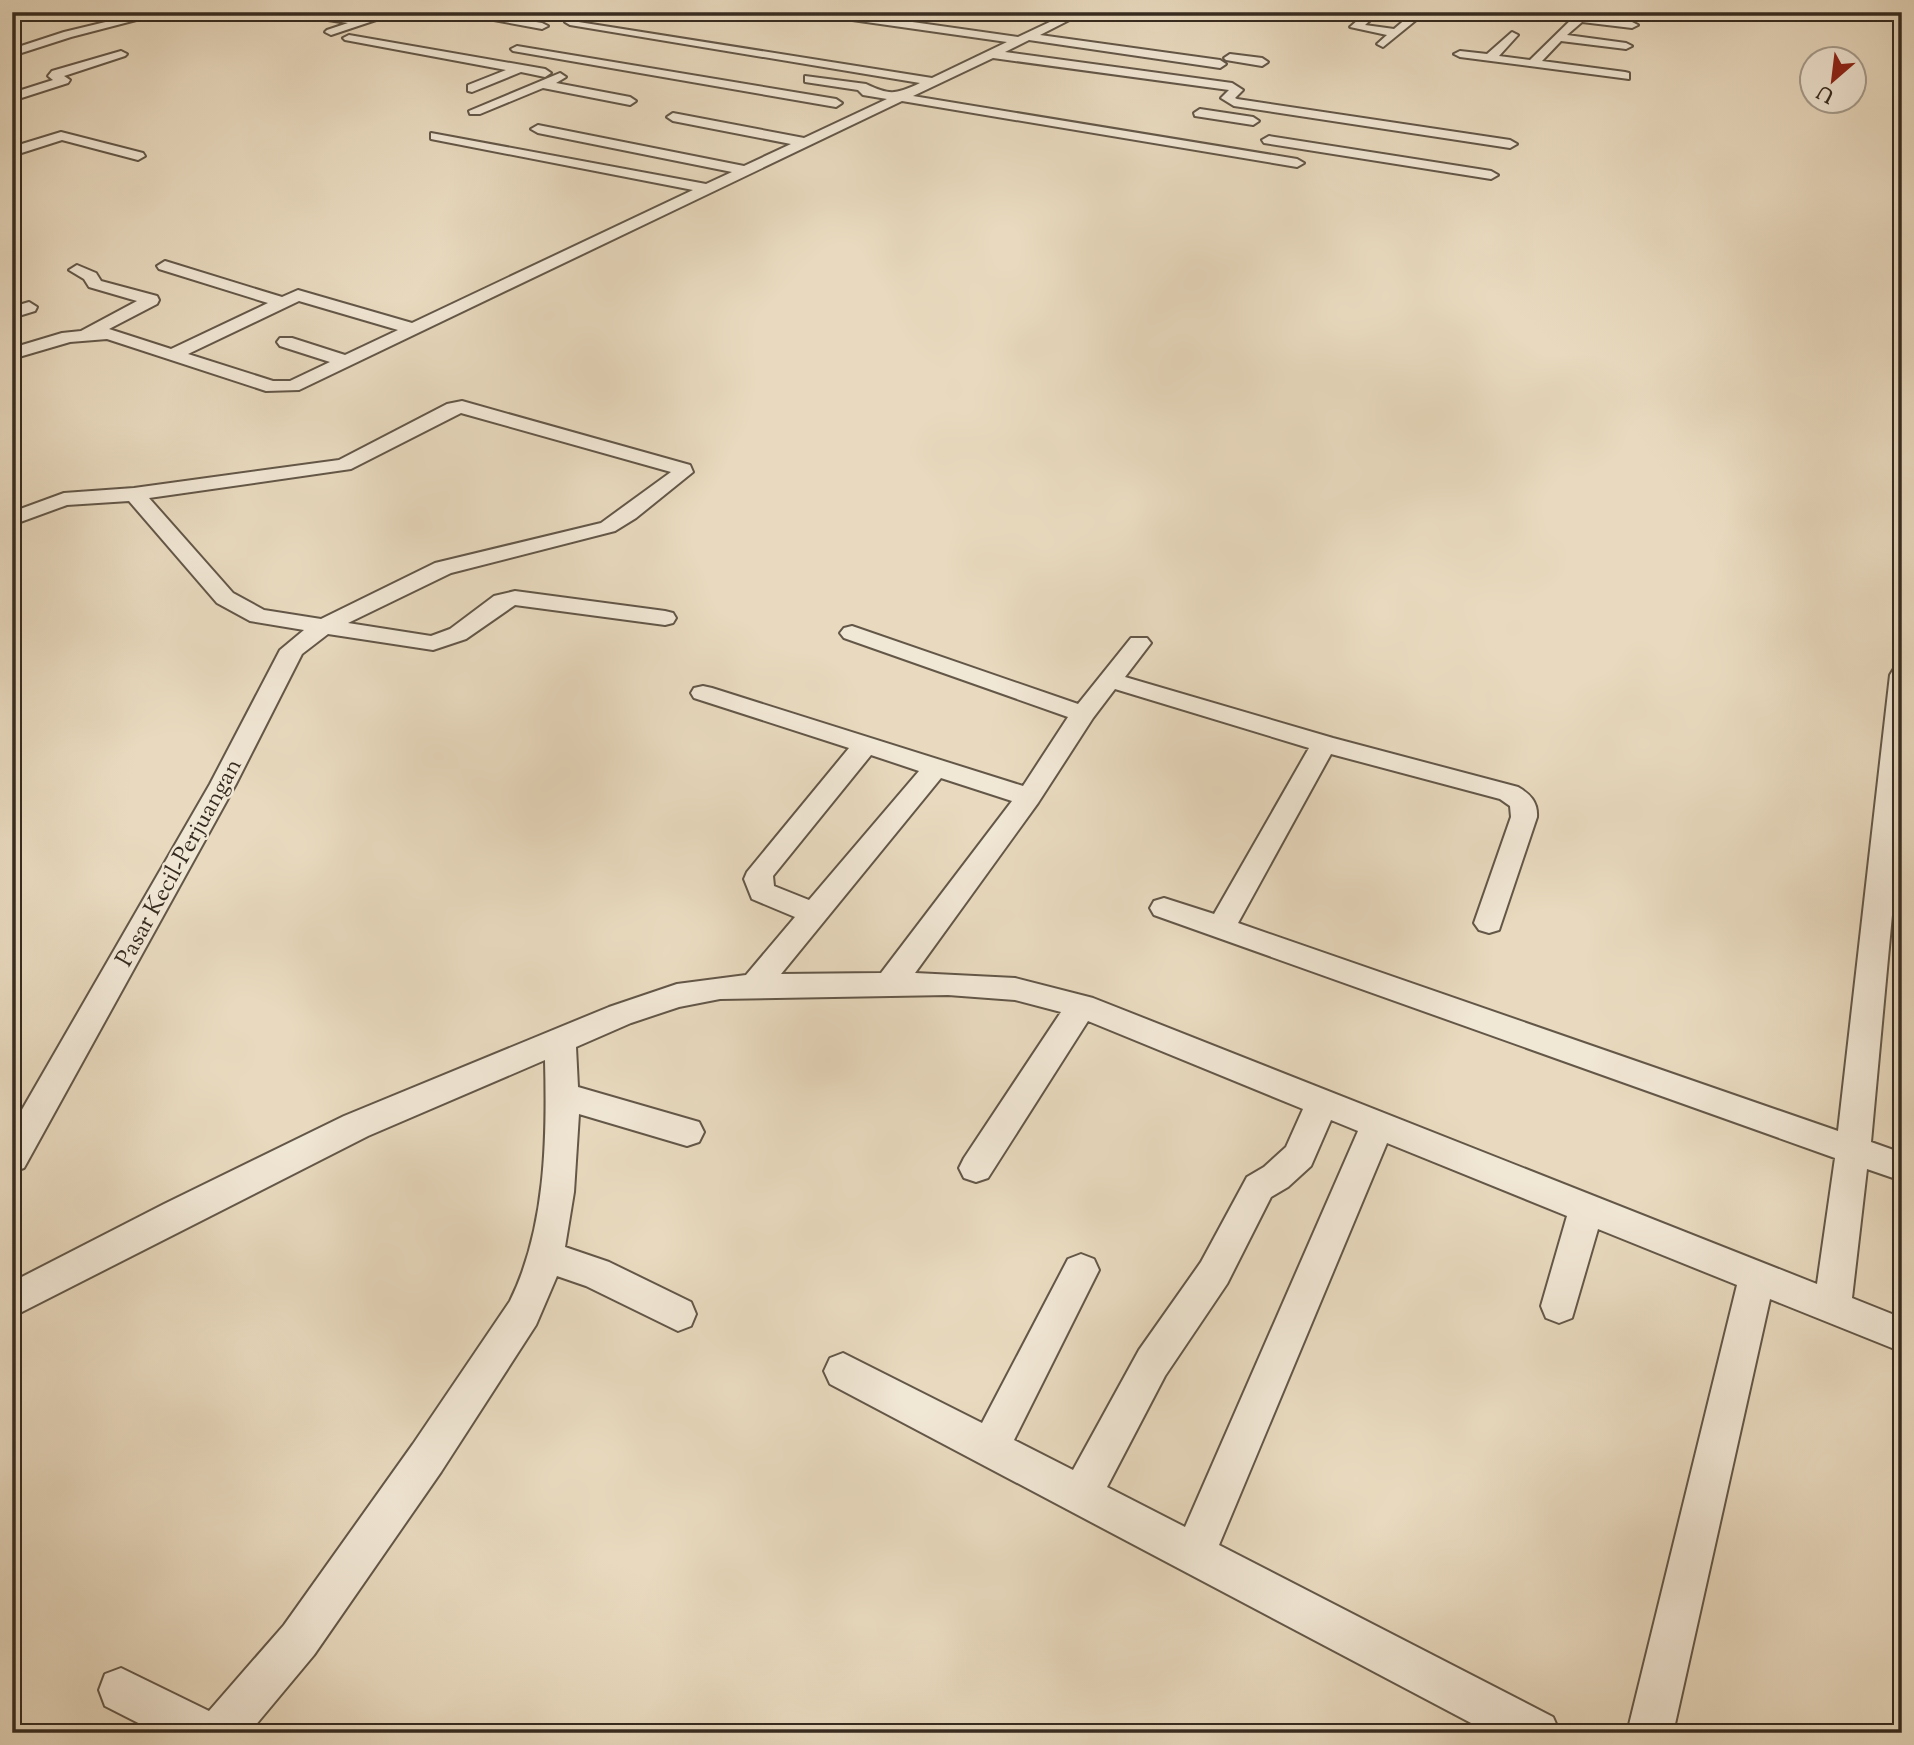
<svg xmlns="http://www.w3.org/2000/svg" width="1914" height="1745" font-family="'Sorts Mill Goudy',serif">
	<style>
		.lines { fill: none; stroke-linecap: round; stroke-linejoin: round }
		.minor-casing { stroke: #635748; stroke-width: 4 }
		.minor { fill: #f1e7d5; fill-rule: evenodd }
		.labels { text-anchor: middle; stroke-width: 5; stroke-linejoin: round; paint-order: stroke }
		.street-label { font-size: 24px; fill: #362b20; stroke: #f1e7d5 }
	</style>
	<rect width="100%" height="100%" fill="#e9dabf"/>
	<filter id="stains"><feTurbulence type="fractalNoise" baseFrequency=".00286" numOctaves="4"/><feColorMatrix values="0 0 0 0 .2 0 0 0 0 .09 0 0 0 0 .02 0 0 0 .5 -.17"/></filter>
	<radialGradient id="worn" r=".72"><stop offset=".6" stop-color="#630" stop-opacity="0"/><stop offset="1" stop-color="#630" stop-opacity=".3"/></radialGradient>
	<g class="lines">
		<g class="minor-casing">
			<g id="minor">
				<path d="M147,12H167L71,37L12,56V49L64,32Z"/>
				<path d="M319,12L361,19L383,12H400L331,35L325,32L327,30L348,23L301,16L296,13Z"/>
				<path d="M450,12H477L542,23L548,26L542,29Z"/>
				<path d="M812,12H842L1018,37L1071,12H1085L1040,35L1220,60L1226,64L1220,68L1029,40L1005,52L1232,83L1243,90L1235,98L1237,99L1510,140L1517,144L1510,148L1234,106L1221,98L1229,90L993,58L913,96L1297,159L1304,163L1297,167L902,101L299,390L266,391L107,339L70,342L12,359V348L62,333L81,331L137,301L89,287L84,279L69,270L77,265L96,273L101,281L157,296L159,300L157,304L109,329L171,349L268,303L159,269L157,266L165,261L282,297L298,290L412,323L693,190L436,140L431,139V133L706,184L732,172L538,133L531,129L538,125L744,166L791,144L673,121L667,117L673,113L804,138L887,99L863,95L858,90L805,82V76L866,84C889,95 895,95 920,83L570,25L565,22L566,20L932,78L1007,42L817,15ZM299,301L398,330L345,355L292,338H280L277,342L280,346L330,362L290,381H273L188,354Z"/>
				<path d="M1367,12H1379L1365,25L1394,29L1414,12H1426L1383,47L1377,44L1387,35L1350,27Z"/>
				<path d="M1463,12H1474L1467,17L1463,16Z"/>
				<path d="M1524,12H1544L1545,14L1540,17Z"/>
				<path d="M1579,12H1591L1588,16L1632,22L1638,25L1632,28L1582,22L1567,35L1626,43L1632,46L1626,49L1561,41L1542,61L1625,72L1629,73V79L1460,57L1454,54L1460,51L1487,54L1512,32L1518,35L1499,56L1530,60Z"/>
				<path d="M349,35L545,69L551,73L545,77L521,72L472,92L468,91V85L506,70L345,40L343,38Z"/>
				<path d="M517,46L836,99L842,103L836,107L513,51L511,49Z"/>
				<path d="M121,51L127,54L125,56L64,76L70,80L68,83L12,101V93L53,80L48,76L52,71Z"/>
				<path d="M1230,54L1262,58L1268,62L1262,66L1226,60L1224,58Z"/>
				<path d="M560,73L566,77L556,83L630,97L636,101L630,105L543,88L480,114H470L469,111Z"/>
				<path d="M1200,109L1253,117L1259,121L1253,125L1195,116L1194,113Z"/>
				<path d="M61,132L143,153L145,156L138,160L62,140L12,156V147Z"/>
				<path d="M1269,136L1491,171L1498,175L1491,179L1264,143L1262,140Z"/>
				<path d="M29,302L37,307L35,311L12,318V307Z"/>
				<path d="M462,401L690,465L693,472L636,518L615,531L451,573L348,623L431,636L450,629L494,596L515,591L665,611L673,613L676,618L673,623L665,625L515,605L466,639L433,650L328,634L302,654L236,784L24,1168L12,1172V1127L210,784L280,650L304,630L250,621L217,603L129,501L67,505L12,525V512L64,493L134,488L339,460L447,404ZM461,413L671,472L601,523L435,563L321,619L264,610L233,593L149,498L351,469Z"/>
				<path d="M852,626L1078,704L1131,638H1147L1151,643L1125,677L1333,738L1518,787C1530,794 1538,802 1537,817L1499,930L1489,933L1479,930L1474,923L1511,817L1510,806L1500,799L1331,754L1238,923L1838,1131L1890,675L1893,670L1902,668V807L1871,1142L1902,1153V1181L1867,1169L1852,1298L1902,1318V1352L1770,1299L1673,1733H1627L1737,1285L1598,1229L1572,1318L1559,1323L1546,1318L1541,1306L1567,1216L1387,1143L1219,1545L1553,1717L1560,1733H1490L830,1384L824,1371L830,1358L843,1353L982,1423L1068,1259L1081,1254L1094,1259L1099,1270L1014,1440L1073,1470L1139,1350L1201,1262L1247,1177L1264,1167L1286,1147L1303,1109L1088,1021L988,1178L976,1182L964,1178L959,1168L964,1158L1061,1012L1015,1000L948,995L720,999L679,1007L631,1023L576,1047L578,1087L699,1122L704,1132L699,1142L687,1146L579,1114L574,1192L565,1247L609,1262L691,1302L696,1314L691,1326L678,1331L586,1286L557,1276L536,1325L441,1472L314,1655L249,1733H158L105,1706L99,1690L105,1674L121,1668L209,1711L284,1625L413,1444L510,1301C546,1228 547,1139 545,1060L368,1136L12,1317V1282L164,1204L344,1116L609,1007L677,984L746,975L795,917L752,899L744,879L747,872L849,748L694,698L691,693L694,688L703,686L712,688L1023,786L1068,717L844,638L840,633L844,628ZM1115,689L1309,748L1214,914L1164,898L1154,901L1150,908L1154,915L1835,1158L1817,1284L1093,998L1015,978L915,973L1038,803L1093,718ZM871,755L919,771L809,900L774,886L773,876ZM941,778L1012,801L881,973L781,974ZM1331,1120L1358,1131L1185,1527L1107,1487L1165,1376L1227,1284L1271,1197L1288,1187L1311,1166Z"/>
			</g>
		</g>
		<use href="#minor" class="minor"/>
	</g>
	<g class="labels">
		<g class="street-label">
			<text transform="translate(178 862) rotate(-61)" y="8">Pasar Kecil-Perjuangan</text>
		</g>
	</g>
	<rect width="1914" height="1745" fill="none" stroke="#e9dabf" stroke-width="42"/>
	<rect x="14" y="14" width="1886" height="1717" fill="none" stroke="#362b20" stroke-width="3.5"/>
	<rect x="21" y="21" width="1872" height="1703" fill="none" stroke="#362b20" stroke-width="2"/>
	<g transform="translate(1833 80) rotate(208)"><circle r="33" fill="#f1e7d5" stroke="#a69c8d" stroke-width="2"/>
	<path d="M0-5L12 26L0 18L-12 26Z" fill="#8f2418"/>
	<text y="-10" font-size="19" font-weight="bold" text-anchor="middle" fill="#362b20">U</text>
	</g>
	<rect width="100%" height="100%" filter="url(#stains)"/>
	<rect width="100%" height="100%" fill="url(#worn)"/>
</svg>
